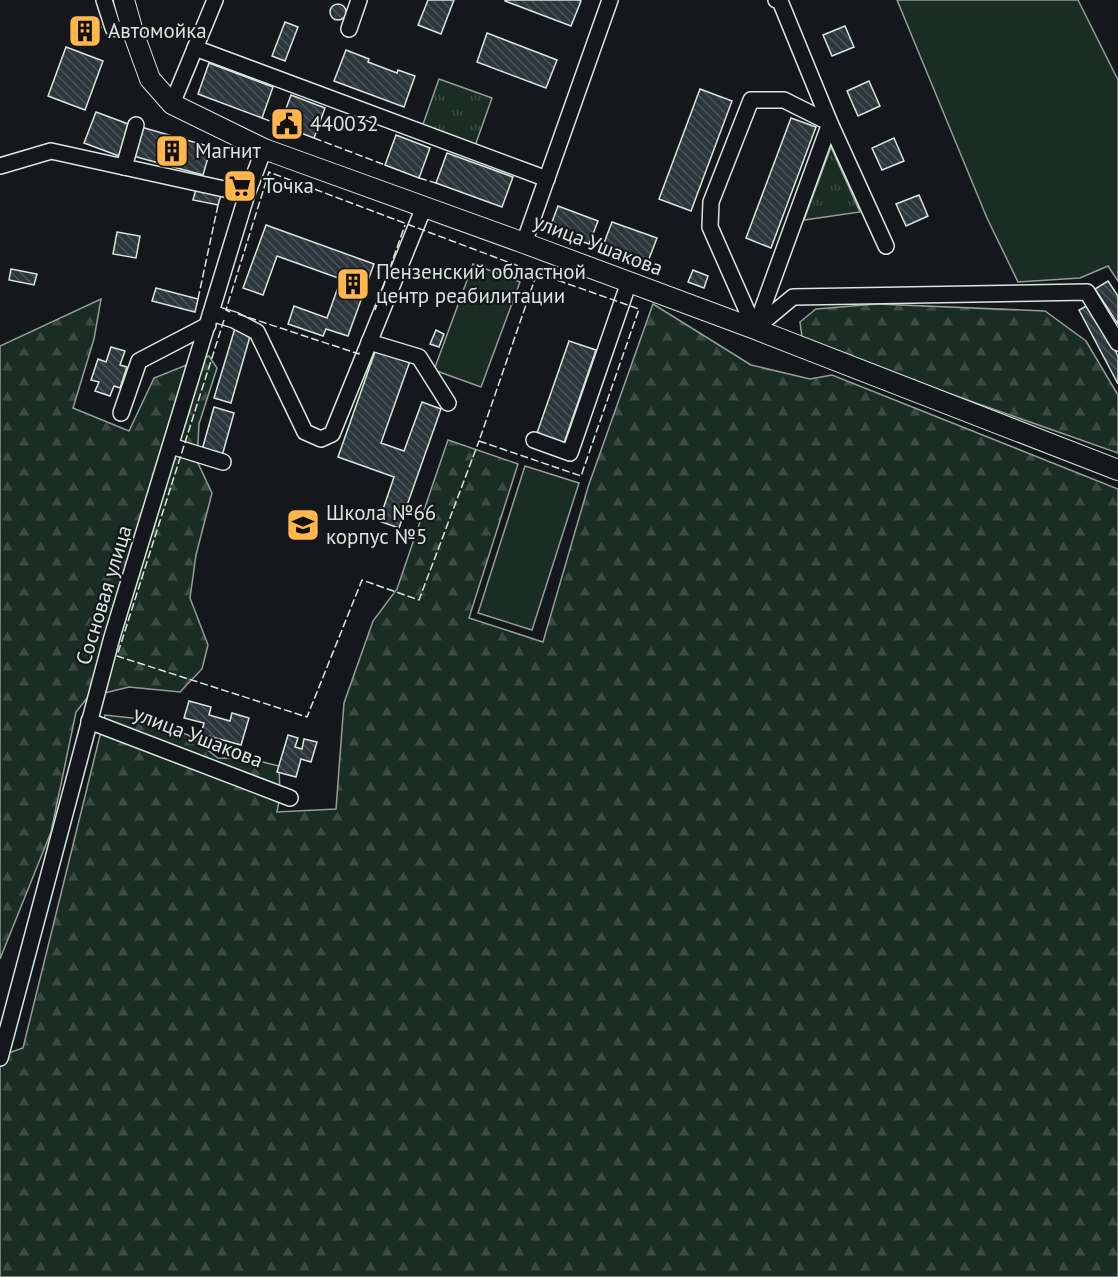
<svg xmlns="http://www.w3.org/2000/svg" width="1118" height="1277" font-family="'PT Sans',sans-serif">
	<style>
		.forest { fill: url(#forest-firs); stroke: #939e99; stroke-width: 1.5 }
		.park { fill: url(#park-tufts); stroke: #939e99; stroke-width: 1.5 }
		.garden { fill: #1a2d24; stroke: #939e99; stroke-width: 1.5 }
		.building { fill: url(#building-back-hatch); stroke: #d8e6dc; stroke-width: 1.5 }
		.lines { fill: none; stroke-linecap: round; stroke-linejoin: round }
		.minor-casing { stroke: #d8e6dc; stroke-width: 18 }
		.major-casing { stroke: #d8e6dc; stroke-width: 22 }
		.minor { stroke: #14181c; stroke-width: 15 }
		.major { stroke: #14181c; stroke-width: 20 }
		.fence { stroke: #d8e6dc; stroke-width: 1.5; stroke-dasharray: 8 3; stroke-linecap: butt }
		.labels { text-anchor: middle; stroke-width: 4.5; stroke-linejoin: round; paint-order: stroke }
		.poi-label { font-size: 21px; fill: #d8e6dc; stroke: #14181c; text-anchor: start }
		.street-label { font-size: 21px; fill: #d8e6dc; stroke: #14181c }
	</style>
	<defs>
		<pattern id="forest-firs" width="22" height="20" patternUnits="userSpaceOnUse" patternTransform="scale(1.5)"><rect width="22" height="20" fill="#1a2d24"/><path d="M5 1l3.5 6h-7zM16 11l3.5 6h-7z" fill="#3b4b43"/></pattern>
		<pattern id="park-tufts" width="24" height="20" patternUnits="userSpaceOnUse" patternTransform="scale(1.5)"><rect width="24" height="20" fill="#1a2d24"/><path d="M3 7l-1-3M5 7V3M7 7l1-3M15 17l-1-3M17 17v-4M19 17l1-3" fill="none" stroke="#3b4b43"/></pattern>
		<pattern id="building-back-hatch" width="6" height="6" patternUnits="userSpaceOnUse" patternTransform="scale(1.5)"><rect width="6" height="6" fill="#2c363c"/><path d="M-1 5l2 2M0 0l6 6M5-1l2 2" fill="none" stroke="#4a5358"/></pattern>
	</defs>
	<rect width="100%" height="100%" fill="#14181c"/>
	<g class="forest">
		<path d="M101,299L94,339L73,408L129,431L154,378L209,356L217,368L199,424L197,461L212,493L196,555L190,598L208,645L202,669L180,692L129,687L88,697L76,712L51,832L0,959V346Z"/>
		<path d="M653,304L751,365L810,379L832,375L1118,489V1277H0V1056L23,1048L105,715L141,719L188,735L218,758L251,759L279,766L280,796L277,812L336,809L344,703L373,621L397,589L448,440L518,464L469,618L543,642L588,487Z"/>
		<path d="M877,304L1045,311L1086,341L1118,395V453L902,377L802,337L800,322L816,309Z"/>
	</g>
	<g class="park">
		<path d="M439,79L492,98L475,146L422,127Z"/>
		<path d="M831,147L860,212L804,220Z"/>
	</g>
	<g class="garden">
		<path d="M897,0H1078L1118,80V281L1108,266L1080,278L1018,282L987,218Z"/>
		<path d="M473,264L520,282L481,387L434,370Z"/>
		<path d="M525,466L579,483L532,630L478,613Z"/>
	</g>
	<g class="building">
		<path d="M428,0H454L441,34L418,25Z"/>
		<path d="M505,0H579L581,1L571,26L505,1Z"/>
		<circle cx="338" cy="12" r="8"/>
		<path d="M77,18L101,27L94,45L70,35Z"/>
		<path d="M285,22L298,27L285,61L272,56Z"/>
		<path d="M845,26L854,47L832,56L823,35Z"/>
		<path d="M487,33L557,60L546,88L477,62Z"/>
		<path d="M66,47L103,61L85,110L48,96Z"/>
		<path d="M346,50L369,59L368,62L397,73L398,70L415,76L404,107L334,81Z"/>
		<path d="M209,63L273,87L262,118L198,94Z"/>
		<path d="M869,81L880,106L858,116L847,91Z"/>
		<path d="M700,89L732,101L691,211L659,199Z"/>
		<path d="M291,95L325,108L314,138L280,125Z"/>
		<path d="M96,112L131,125L119,156L84,143Z"/>
		<path d="M791,118L816,127L771,248L746,238Z"/>
		<path d="M141,127L211,147L203,175L133,156Z"/>
		<path d="M396,135L430,148L419,178L385,165Z"/>
		<path d="M894,138L904,161L882,170L872,148Z"/>
		<path d="M447,153L513,177L502,207L436,183Z"/>
		<path d="M196,189L221,195L218,205L193,200Z"/>
		<path d="M919,195L928,216L906,226L896,204Z"/>
		<path d="M558,206L598,221L589,244L549,230Z"/>
		<path d="M612,222L657,238L647,264L602,248Z"/>
		<path d="M266,225L374,264L348,336L326,329L323,336L288,324L294,306L327,318L341,279L277,256L263,295L243,288Z"/>
		<path d="M117,232L140,236L136,258L113,254Z"/>
		<path d="M11,269L37,274L34,285L9,280Z"/>
		<path d="M693,270L708,276L704,288L688,282Z"/>
		<path d="M1108,281L1118,296V324L1095,289Z"/>
		<path d="M156,288L198,299L195,312L152,301Z"/>
		<path d="M1090,304L1118,356V384L1079,310Z"/>
		<path d="M235,328L251,333L231,403L214,398Z"/>
		<path d="M436,330L444,334L439,347L430,344Z"/>
		<path d="M569,341L596,350L564,443L537,433Z"/>
		<path d="M111,347L125,351L120,365L127,367L120,388L114,386L110,396L95,391L99,382L91,380L98,359L106,362Z"/>
		<path d="M376,349L410,361L381,443L404,451L422,402L441,409L399,528L379,521L394,477L338,457Z"/>
		<path d="M214,407L234,413L222,456L202,450Z"/>
		<path d="M189,701L211,707L209,715L230,721L232,713L249,718L241,745L201,734L204,723L184,718Z"/>
		<path d="M288,735L298,738L295,747L302,749L304,739L317,742L311,762L301,759L296,777L277,772Z"/>
	</g>
	<g class="lines">
		<g class="minor-casing">
			<g id="minor">
				<path d="M104,0L113,28L133,32"/>
				<path d="M776,0L780,1L830,123L886,246"/>
				<path d="M349,29L359,0"/>
				<path d="M195,48L547,179"/>
				<path d="M751,100H784L830,123L755,329L710,227L711,202Z"/>
				<path d="M172,104L215,0"/>
				<path d="M0,166L51,151L247,194"/>
				<path d="M124,167L136,125"/>
				<path d="M524,243L610,0"/>
				<path d="M211,313L234,320L257,332L305,432L321,439L332,434L424,207"/>
				<path d="M757,327L793,297L1087,292L1118,343"/>
				<path d="M369,342L419,357L448,403"/>
				<path d="M121,413L139,361L208,325"/>
				<path d="M534,440L570,453L629,282"/>
				<path d="M171,446L223,462"/>
				<path d="M89,721L290,798"/>
				<path d="M0,1058L112,637L247,194L264,149"/>
			</g>
		</g>
		<g class="major-casing">
			<path id="major" d="M124,0L133,32L150,79L172,104L264,149L524,243L755,329L1118,470"/>
		</g>
		<use href="#minor" class="minor"/>
		<use href="#major" class="major"/>
		<g class="fence">
			<path d="M262,118L280,125"/>
			<path d="M314,138L385,165"/>
			<path d="M419,178L436,183"/>
			<path d="M537,273L639,309L581,476L479,441Z"/>
			<path d="M198,299L218,205"/>
			<path d="M375,310L405,225"/>
			<path d="M230,312L226,310L269,172L537,273"/>
			<path d="M238,314L359,354V352"/>
			<path d="M224,320L117,656L307,717L362,580L419,600L479,441"/>
		</g>
	</g>
	<defs>
		<g id="building-square" transform="scale(1.725)"><rect x="-9" y="-9" width="18" height="18" rx="4" fill="#ffb74d" stroke="#14181c"/><path d="M-4-6H4V6H1V3H-1V6H-4ZM-2.5-4.3h1.7v1.8h-1.7ZM.8-4.3h1.7v1.8H.8ZM-2.5-1h1.7V.8h-1.7ZM.8-1h1.7V.8H.8Z" fill="#111"/></g>
		<g id="civic-square" transform="scale(1.725)"><rect x="-9" y="-9" width="18" height="18" rx="4" fill="#ffb74d" stroke="#14181c"/><path d="M-.6-6.5H3V-4.5H.6V-3L4-1V1h2V6H-6V1h2V-1L-.6-3ZM-1.2 2.5V6h2.4V2.5Z" fill="#111"/></g>
		<g id="supermarket-square" transform="scale(1.725)"><rect x="-9" y="-9" width="18" height="18" rx="4" fill="#ffb74d" stroke="#14181c"/><path d="M-6-5.5h2.5l.6 2H6L4.5 2H-2.5L-4.4-4H-6ZM-1.5 3.2a1.3 1.3 0 1 0 .1 0ZM3 3.2a1.3 1.3 0 1 0 .1 0Z" fill="#111"/></g>
		<g id="school-square" transform="scale(1.725)"><rect x="-9" y="-9" width="18" height="18" rx="4" fill="#ffb74d" stroke="#14181c"/><path d="M0-5L7-2L0 1L-7-2ZM-4 1L0 2.5L4 1V4Q0 6-4 4Z" fill="#111"/></g>
	</defs>
	<g fill-rule="evenodd">
		<use href="#building-square" x="85" y="31"/>
		<use href="#civic-square" x="287" y="124"/>
		<use href="#building-square" x="172" y="151"/>
		<use href="#supermarket-square" x="240" y="186"/>
		<use href="#building-square" x="353" y="284"/>
		<use href="#school-square" x="303" y="525"/>
	</g>
	<g class="labels">
		<g class="poi-label">
			<text x="108" y="38">Автомойка</text>
			<text x="310" y="131">440032</text>
			<text x="195" y="158">Магнит</text>
			<text x="263" y="193">Точка</text>
			<text x="376" y="279">Пензенский областной<tspan x="376" dy="24">центр реабилитации</tspan></text>
			<text x="326" y="520">Школа №66<tspan x="326" dy="24">корпус №5</tspan></text>
		</g>
		<g class="street-label">
			<text transform="translate(598 245) rotate(21)" y="7">улица Ушакова</text>
			<text transform="translate(104 595) rotate(-73)" y="7">Сосновая улица</text>
			<text transform="translate(198 737) rotate(21)" y="7">улица Ушакова</text>
		</g>
	</g>
</svg>
